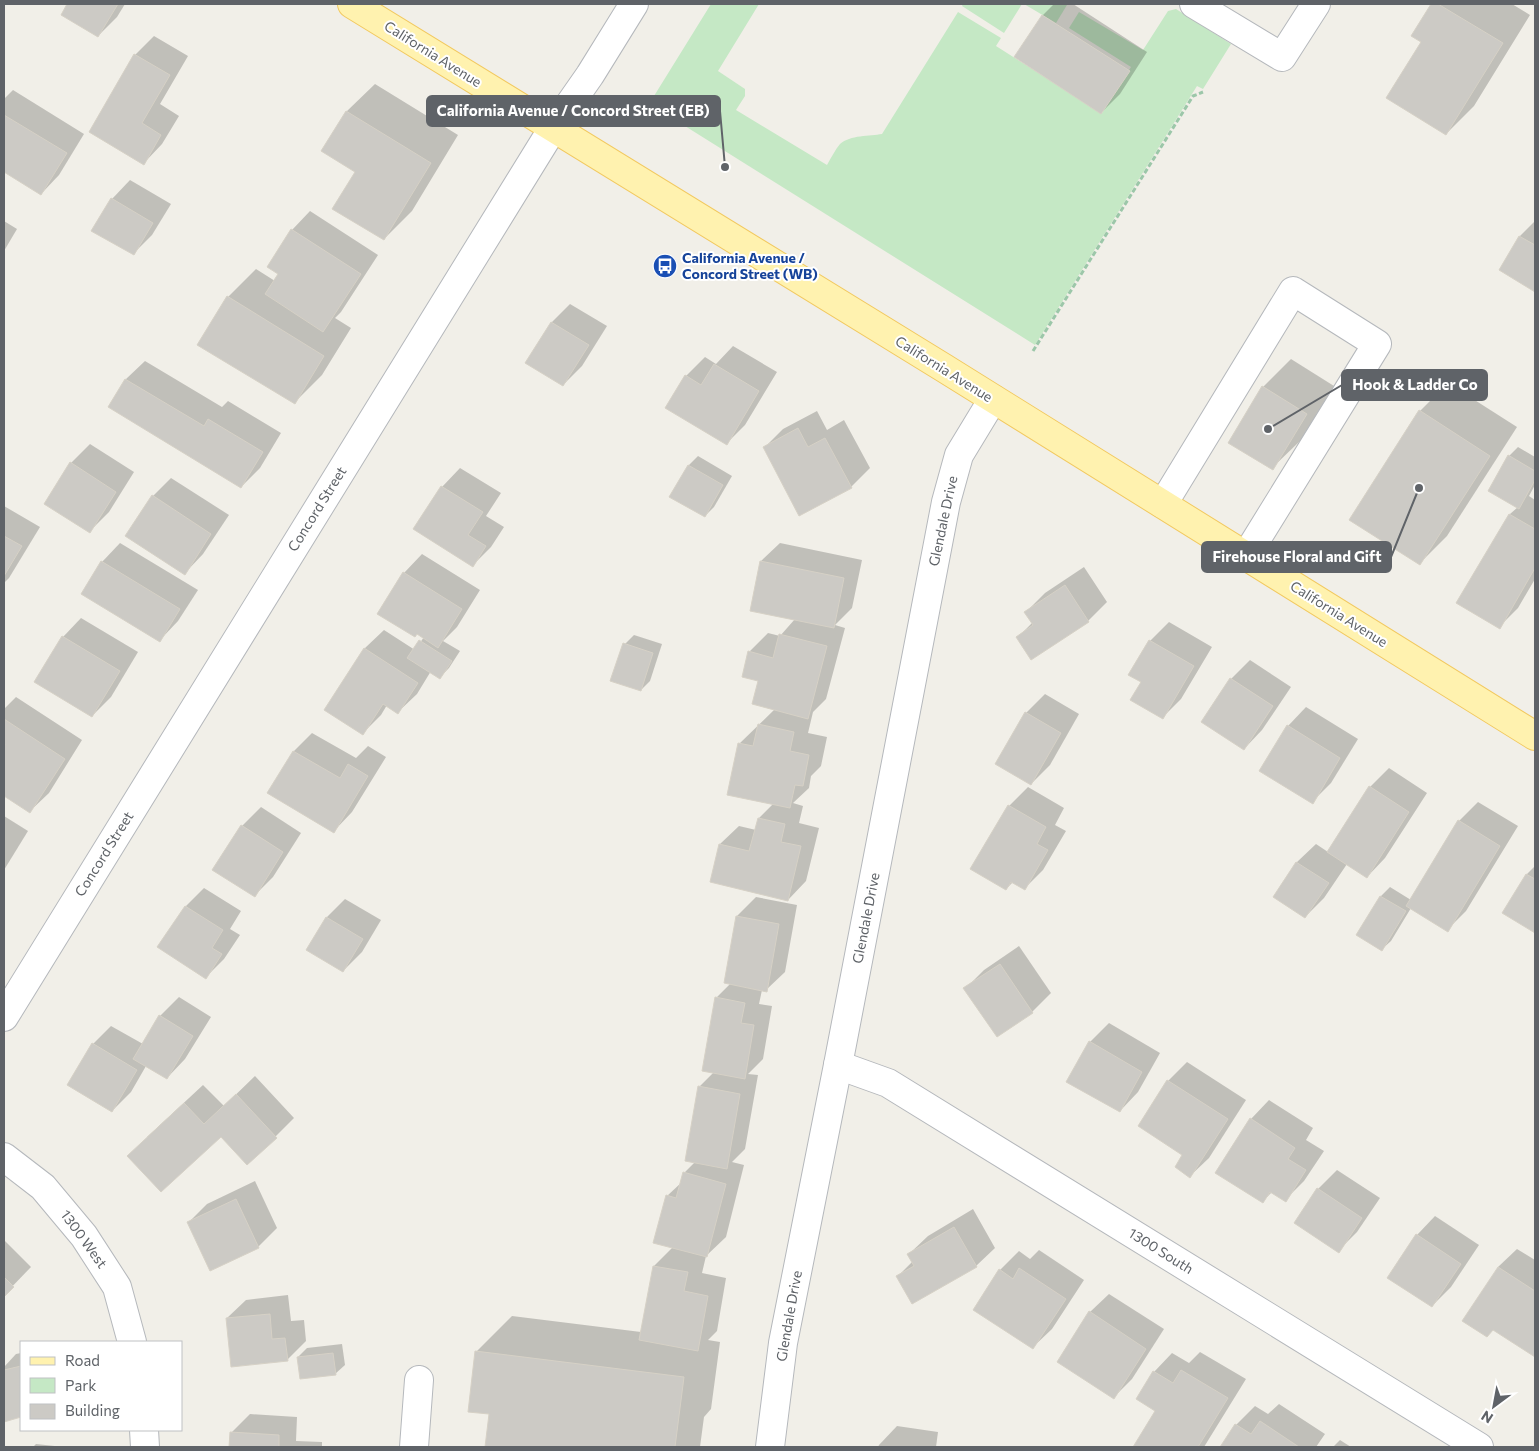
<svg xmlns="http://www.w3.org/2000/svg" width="1539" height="1451" font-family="Commissioner,sans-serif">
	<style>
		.green { fill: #c5e8c5 }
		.shadow { fill: #0003 }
		.building { fill: #cccac5; stroke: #d6d1c6 }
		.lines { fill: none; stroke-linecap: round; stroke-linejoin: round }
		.minor-casing { stroke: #b5b8bc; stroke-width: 30 }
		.major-casing { stroke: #f2c960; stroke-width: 30 }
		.path { stroke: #9cc7a9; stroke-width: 3; stroke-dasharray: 5 2.5; stroke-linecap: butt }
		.minor { stroke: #fff; stroke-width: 28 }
		.major { stroke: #fff2af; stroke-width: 28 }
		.labels { text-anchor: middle; stroke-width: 4; stroke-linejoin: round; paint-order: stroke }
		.street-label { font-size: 14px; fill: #5f6368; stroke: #fff }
		.transit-label { font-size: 14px; font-weight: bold; fill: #164399; stroke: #fff; text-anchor: start }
		.leader { fill: none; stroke: #5f6368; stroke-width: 2 }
		.callout-dot { fill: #5f6368; stroke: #fff; stroke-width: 2 }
		.callout { fill: #5f6368; stroke: #5f6368; stroke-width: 2 }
		.callout-label { font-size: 15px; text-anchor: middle; font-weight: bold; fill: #fff }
	</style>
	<rect width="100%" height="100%" fill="#f1efe8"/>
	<g class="green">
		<path d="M711,4H759L718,71L745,89V96L736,110L827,165C831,158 835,150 840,144C850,135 870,136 882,134L958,12L1001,38L996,46L1102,113L1131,67L1069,28L1079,12L1143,50L1168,11L1176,9L1231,44L1203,89L1197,86L1035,345L653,106L651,101L654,96Z"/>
		<path d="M963,4H1022L1004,33L962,6Z"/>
		<path d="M1024,4H1065L1067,5L1056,23Z"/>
	</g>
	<g class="shadow">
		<path d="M69,4H125L117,17L98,36L62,15Z"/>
		<path d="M1054,4H1073L1147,52L1120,94L1101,113L1016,57L1043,15Z"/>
		<path d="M1432,4H1512L1530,15L1474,106L1446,134L1423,42L1413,36Z"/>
		<path d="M154,36L188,56L160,104L179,116L162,144L144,163L90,132L135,55Z"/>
		<path d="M375,84L458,135L412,211L384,239L357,171L323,151L347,111Z"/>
		<path d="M13,90L84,134L59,175L41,194L4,171V99Z"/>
		<path d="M130,180L171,204L152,235L133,254L112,199Z"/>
		<path d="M310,211L378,255L341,312L335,318L351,328L322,375L294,403L228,297L256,269L275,281L280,273L292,230Z"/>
		<path d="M4,221L17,229L4,251Z"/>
		<path d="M1535,221V290L1500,269L1520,236Z"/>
		<path d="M570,304L607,326L582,366L563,385L527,362L552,322Z"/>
		<path d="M733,346L777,372L745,425L727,443L686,376L705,357L716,364Z"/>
		<path d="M1291,359L1334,386L1300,441L1272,468L1263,387Z"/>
		<path d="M145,361L222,407L228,401L281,433L260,468L241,487L110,407L126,379Z"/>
		<path d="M1448,383L1517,427L1447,536L1419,564L1420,411Z"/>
		<path d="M817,411L827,430L844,420L870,468L851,487L800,515L764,448L783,429Z"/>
		<path d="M90,444L134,472L109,512L90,531L71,463Z"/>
		<path d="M1518,447L1535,457V485L1529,496L1535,500V579L1518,608L1499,627L1458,603L1510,514L1518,507L1509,456Z"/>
		<path d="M698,456L732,476L714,507L705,516L671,496L689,465Z"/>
		<path d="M460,468L501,493L486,516L504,527L491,547L473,565L442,487Z"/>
		<path d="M171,478L229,515L203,554L185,573L153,496Z"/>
		<path d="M4,506L40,527L9,578L4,583Z"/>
		<path d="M120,543L198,590L178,621L160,640L102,562Z"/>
		<path d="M780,543L862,560L852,608L835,625L845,628L826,699L813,712L808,733L827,737L821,766L811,776L809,788L793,803L803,806L799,823L819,828L806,881L788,900L720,844L739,826L756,830L759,818L774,803L739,744L775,709L760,680L749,652L768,633L780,636L795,619L761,561Z"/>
		<path d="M422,554L480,590L457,627L443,641L460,651L449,668L440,677L431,671L417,694L398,712L387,705L381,715L363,733L326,710L365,648L384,630L415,650L424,637L404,573Z"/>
		<path d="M1084,567L1107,602L1088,621L1031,658L1018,637L1033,622L1026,612L1045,593Z"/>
		<path d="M81,618L138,652L111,697L92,716L63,637Z"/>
		<path d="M1169,622L1212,647L1181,699L1163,717L1143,682L1130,674L1150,641Z"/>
		<path d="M634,635L662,644L650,681L641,690L625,644Z"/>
		<path d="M1250,660L1291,687L1262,730L1244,749L1231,679Z"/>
		<path d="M1045,694L1079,714L1050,765L1031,784L996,763L1026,713Z"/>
		<path d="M16,697L82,740L49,793L30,811L4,794V749L7,744L4,741V709Z"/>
		<path d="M1306,707L1358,739L1331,783L1312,802L1288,726Z"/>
		<path d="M312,733L356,758L368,746L386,757L352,812L334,831L269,793L294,751Z"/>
		<path d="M1389,768L1427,793L1385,858L1367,877L1347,864L1324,898L1305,917L1274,896L1297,862L1316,844L1328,852L1370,787Z"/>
		<path d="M1028,787L1064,808L1055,825L1066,831L1043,870L1024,889L1013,882L1006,889L972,868L1009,806Z"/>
		<path d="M1478,802L1518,826L1466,911L1447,930L1411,908L1391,941L1381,950L1358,935L1381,896L1390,887L1411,900L1459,821Z"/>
		<path d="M261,807L301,833L273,877L254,896L242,826Z"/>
		<path d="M4,816L28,831L4,870Z"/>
		<path d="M1535,866V932L1504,913L1527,874Z"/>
		<path d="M204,888L241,911L230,929L240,935L224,959L206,977L186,906Z"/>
		<path d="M756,897L797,905L785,972L766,990H762L759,1004L772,1006L763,1059L748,1074L758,1075L745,1149L732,1162L744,1165L726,1237L706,1256L702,1273L726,1278L717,1331L708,1340L720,1342L711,1409L704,1417L700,1447H484L486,1445L490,1413L476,1352L512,1316L641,1332L654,1266L673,1247L667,1196L682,1182L684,1173L695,1162L699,1087L714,1072L716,998L731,983L725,982L737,916Z"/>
		<path d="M345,899L381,920L362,952L343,971L308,949L327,917Z"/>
		<path d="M1019,946L1051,993L1032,1012L997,1036L965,989L984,970Z"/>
		<path d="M179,997L211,1017L185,1059L167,1078L146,1066L131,1092L112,1111L93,1044L111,1026L143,1044L160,1016Z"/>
		<path d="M1109,1023L1160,1053L1138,1092L1120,1111L1090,1042Z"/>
		<path d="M1187,1062L1246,1100L1209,1158L1190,1176L1184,1155L1168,1081Z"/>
		<path d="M255,1076L294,1118L248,1164L221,1135L147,1137L203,1085L224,1106Z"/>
		<path d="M1269,1100L1313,1128L1306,1140L1324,1151L1304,1181L1285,1200L1272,1192L1263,1201L1251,1119Z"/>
		<path d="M1337,1170L1380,1198L1357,1232L1338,1251L1318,1189Z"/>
		<path d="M255,1181L277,1228L258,1247L189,1222L207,1204Z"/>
		<path d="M973,1209L995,1248L976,1266L898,1276L913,1261L909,1254L928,1236Z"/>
		<path d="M1435,1216L1479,1245L1451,1287L1432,1306L1417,1235Z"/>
		<path d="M4,1240L31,1267L4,1295Z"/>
		<path d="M1517,1249L1535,1260V1356L1494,1329L1498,1267Z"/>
		<path d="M1039,1250L1084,1280L1052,1329L1033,1347L1000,1270L1019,1251L1030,1259Z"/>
		<path d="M1109,1294L1164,1329L1132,1379L1113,1398L1090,1312Z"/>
		<path d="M288,1295L291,1321L304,1320L306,1341L287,1360L227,1318L246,1300Z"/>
		<path d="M342,1344L345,1365L335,1374L298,1357L307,1348Z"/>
		<path d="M1200,1352L1246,1379L1204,1447H1135L1157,1411L1154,1372L1172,1353L1189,1363Z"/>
		<path d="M21,1353V1416L4,1420V1367L16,1354Z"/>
		<path d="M1279,1404L1325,1434L1316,1447H1222L1236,1425L1255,1406L1268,1414Z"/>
		<path d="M250,1414L297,1417L296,1441L322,1442V1447H230L231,1433Z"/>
		<path d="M897,1426L938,1432L936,1447H878L879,1445Z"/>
		<path d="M1340,1440L1351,1447H1333Z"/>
		<path d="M36,1444L64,1447H33Z"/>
	</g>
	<g class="building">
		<path d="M67,4H118L98,37L61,15Z"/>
		<path d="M1431,4H1438L1503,43L1446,135L1386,98L1421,42L1411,36Z"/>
		<path d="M1042,15L1130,71L1101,114L1014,57Z"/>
		<path d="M134,54L170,75L142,123L161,135L144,165L89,132Z"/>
		<path d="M346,111L431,163L384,240L332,209L355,172L321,151Z"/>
		<path d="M4,115L67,153L41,195L4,172Z"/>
		<path d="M111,198L153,223L134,255L91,231Z"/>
		<path d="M291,229L361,274L323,332L265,294L278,274L267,267Z"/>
		<path d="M1519,236L1535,245V292L1499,270Z"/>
		<path d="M227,296L324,356L295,404L197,345Z"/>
		<path d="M551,322L589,345L563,386L525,363Z"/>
		<path d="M714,364L759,391L727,445L665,408L685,375L701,385Z"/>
		<path d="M125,379L204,426L208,419L263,452L241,488L108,407Z"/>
		<path d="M1262,386L1307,414L1273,470L1228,443Z"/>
		<path d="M1419,410L1490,456L1420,565L1349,520Z"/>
		<path d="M798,428L808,447L825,438L852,488L799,516L763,447Z"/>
		<path d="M1508,455L1535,471V480L1519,509L1488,491Z"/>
		<path d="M70,462L116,492L90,533L44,504Z"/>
		<path d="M688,465L723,485L705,517L669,497Z"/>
		<path d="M441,486L483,512L468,535L486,546L473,567L413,529Z"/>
		<path d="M152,495L211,534L185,575L125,536Z"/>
		<path d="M1509,514L1535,529V568L1500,629L1456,603Z"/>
		<path d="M4,536L22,546L4,576Z"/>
		<path d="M101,561L180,609L160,642L81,594Z"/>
		<path d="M760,561L844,578L834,628L750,611Z"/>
		<path d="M403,572L462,609L438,648L417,634L415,637L377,614Z"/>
		<path d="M1065,585L1089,622L1031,660L1016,637L1033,625L1024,612Z"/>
		<path d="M779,634L827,646L808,719L752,704L758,681L742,677L748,651L773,658Z"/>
		<path d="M62,636L120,671L92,717L34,682Z"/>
		<path d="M419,640L452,661L440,679L407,658Z"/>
		<path d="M1149,640L1194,666L1163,719L1130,700L1141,682L1128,675Z"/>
		<path d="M623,643L653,653L641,691L610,681Z"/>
		<path d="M364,648L418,683L398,714L383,704L363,735L324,710Z"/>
		<path d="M1230,678L1273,706L1244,750L1201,722Z"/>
		<path d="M1025,712L1061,733L1031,785L995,764Z"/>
		<path d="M4,719L65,759L30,813L4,796V747L5,744L4,743Z"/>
		<path d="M758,724L794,732L790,751L809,755L803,786L795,785L790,808L727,795L738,743L753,746Z"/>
		<path d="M1287,725L1340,758L1313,804L1259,771Z"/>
		<path d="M293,751L340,778L348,764L368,776L334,833L267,793Z"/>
		<path d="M1369,786L1409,812L1367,878L1327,852Z"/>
		<path d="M1008,805L1046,827L1037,844L1048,850L1025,890L1011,882L1006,890L970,869Z"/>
		<path d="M758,818L785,824L781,842L801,846L788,901L710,882L719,844L749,851Z"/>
		<path d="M1458,820L1500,846L1448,932L1406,906Z"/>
		<path d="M241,825L283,852L255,897L212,870Z"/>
		<path d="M1296,862L1329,883L1305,918L1273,897Z"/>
		<path d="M1526,874L1535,879V933L1502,913Z"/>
		<path d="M1380,896L1406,911L1382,951L1356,935Z"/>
		<path d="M185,906L223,930L212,948L222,954L206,979L157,947Z"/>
		<path d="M736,916L779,924L767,992L724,983Z"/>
		<path d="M326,917L363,939L343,972L306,950Z"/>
		<path d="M1000,964L1033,1013L997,1037L963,988Z"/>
		<path d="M715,997L745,1003L741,1023L754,1025L745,1079L702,1071Z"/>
		<path d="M159,1015L193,1036L167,1079L133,1059Z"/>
		<path d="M1089,1041L1142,1072L1120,1112L1066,1082Z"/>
		<path d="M92,1043L137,1070L112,1112L67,1085Z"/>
		<path d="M1167,1080L1228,1119L1190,1178L1175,1167L1182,1155L1138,1126Z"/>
		<path d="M698,1086L740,1094L727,1169L685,1161Z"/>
		<path d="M236,1094L277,1138L247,1165L221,1137L161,1192L127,1156L184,1103L204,1124Z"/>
		<path d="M1250,1118L1295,1148L1288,1159L1306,1170L1286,1202L1270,1192L1263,1203L1215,1173Z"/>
		<path d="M683,1172L726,1184L707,1257L653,1243L666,1195L676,1198Z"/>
		<path d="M1317,1188L1362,1218L1339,1253L1294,1223Z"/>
		<path d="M236,1199L259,1248L210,1271L187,1222Z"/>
		<path d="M954,1227L977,1267L912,1304L896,1276L914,1266L907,1254Z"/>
		<path d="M1416,1234L1461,1264L1432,1307L1387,1278Z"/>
		<path d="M653,1266L688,1272L684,1291L708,1296L698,1351L639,1340Z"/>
		<path d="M1498,1267L1535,1291V1357L1493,1330L1487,1337L1462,1321Z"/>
		<path d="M1019,1268L1066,1299L1033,1349L973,1310L999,1269L1013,1279Z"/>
		<path d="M4,1277L14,1287L4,1297Z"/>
		<path d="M1089,1311L1146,1349L1114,1399L1057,1362Z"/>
		<path d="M270,1314L272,1339L285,1338L288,1361L231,1367L226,1318Z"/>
		<path d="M475,1351L684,1377L675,1447H485L489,1414L468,1412Z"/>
		<path d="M333,1353L336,1375L300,1379L297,1357Z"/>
		<path d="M21,1366V1417L4,1422V1370Z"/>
		<path d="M1181,1370L1228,1398L1198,1447H1133L1155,1411L1136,1399L1153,1371L1173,1383Z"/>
		<path d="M1260,1421L1299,1447H1220L1235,1424L1251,1434Z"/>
		<path d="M230,1432L279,1435V1447H229Z"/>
	</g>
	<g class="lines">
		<g class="minor-casing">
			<g id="minor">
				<path d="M1194,4L1282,57L1316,4"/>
				<path d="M1163,504L1293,291L1377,344L1246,556"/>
				<path d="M4,1017L553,128L590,75L634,4"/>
				<path d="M838,1065L888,1083L1479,1447"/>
				<path d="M4,1157L43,1187L84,1236L117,1287L132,1342"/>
				<path d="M144,1430L145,1447"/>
				<path d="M414,1447L419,1380"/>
				<path d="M770,1447L783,1343L838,1065L946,502L959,455L993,399"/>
			</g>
		</g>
		<g class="major-casing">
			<path id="major" d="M352,4L944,368L1535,736"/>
		</g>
		<path class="path" d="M1033,351L1193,96L1203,92"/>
		<use href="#minor" class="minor"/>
		<use href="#major" class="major"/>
	</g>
	<defs>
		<g id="bus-disc" transform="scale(1.25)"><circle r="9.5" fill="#1a4fb4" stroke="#fff"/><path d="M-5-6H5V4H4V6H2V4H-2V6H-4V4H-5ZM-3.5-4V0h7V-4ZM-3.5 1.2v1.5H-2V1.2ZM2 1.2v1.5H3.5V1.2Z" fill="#fff"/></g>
	</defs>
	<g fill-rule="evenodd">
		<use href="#bus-disc" x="665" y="266"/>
	</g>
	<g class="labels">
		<g class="street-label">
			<text transform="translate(433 54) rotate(32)" y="5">California Avenue</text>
			<text transform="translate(944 369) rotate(32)" y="5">California Avenue</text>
			<text transform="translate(317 509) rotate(-58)" y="5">Concord Street</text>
			<text transform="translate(943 521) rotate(-78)" y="5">Glendale Drive</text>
			<text transform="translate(1339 614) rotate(32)" y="5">California Avenue</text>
			<text transform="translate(104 854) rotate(-58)" y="5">Concord Street</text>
			<text transform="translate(866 918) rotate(-79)" y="5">Glendale Drive</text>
			<text transform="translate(84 1239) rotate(54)" y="5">1300 West</text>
			<text transform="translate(1161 1251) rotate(32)" y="5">1300 South</text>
			<text transform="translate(789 1316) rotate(-80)" y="5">Glendale Drive</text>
		</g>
		<g class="transit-label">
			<text x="682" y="263">California Avenue /<tspan x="682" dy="16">Concord Street (WB)</tspan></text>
		</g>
	</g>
	<path class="leader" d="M725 167L720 111M1268 429L1342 385M1419 488L1391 557"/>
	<g class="callout-dot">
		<circle cx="725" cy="167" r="5"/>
		<circle cx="1268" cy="429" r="5"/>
		<circle cx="1419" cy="488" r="5"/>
	</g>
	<g class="callout">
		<rect x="427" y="96" width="293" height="30" rx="5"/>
		<rect x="1342" y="370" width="145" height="30" rx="5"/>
		<rect x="1202" y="542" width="189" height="30" rx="5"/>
	</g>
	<g class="callout-label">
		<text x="573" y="116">California Avenue / Concord Street (EB)</text>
		<text x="1415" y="390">Hook &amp; Ladder Co</text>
		<text x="1297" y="562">Firehouse Floral and Gift</text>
	</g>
	<rect width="1539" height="1451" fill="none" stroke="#5f6368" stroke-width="10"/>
	<rect x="20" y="1341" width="162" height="90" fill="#ffffff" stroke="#bfc1c3"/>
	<rect x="30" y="1357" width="25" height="8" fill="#fff2af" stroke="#bfc1c3"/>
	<text x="65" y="1366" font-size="15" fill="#5f6368">Road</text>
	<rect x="30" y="1378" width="25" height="15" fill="#c5e8c5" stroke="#bfc1c3"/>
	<text x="65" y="1391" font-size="15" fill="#5f6368">Park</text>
	<rect x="30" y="1404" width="25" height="15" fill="#cccac5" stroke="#bfc1c3"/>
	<text x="65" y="1416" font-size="15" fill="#5f6368">Building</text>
	<g transform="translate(1494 1406) rotate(212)" stroke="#ffffff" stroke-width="4" paint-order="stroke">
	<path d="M0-4L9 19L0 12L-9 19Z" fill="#5f6368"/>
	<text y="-8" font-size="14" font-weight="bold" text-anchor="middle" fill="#5f6368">N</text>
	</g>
</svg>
